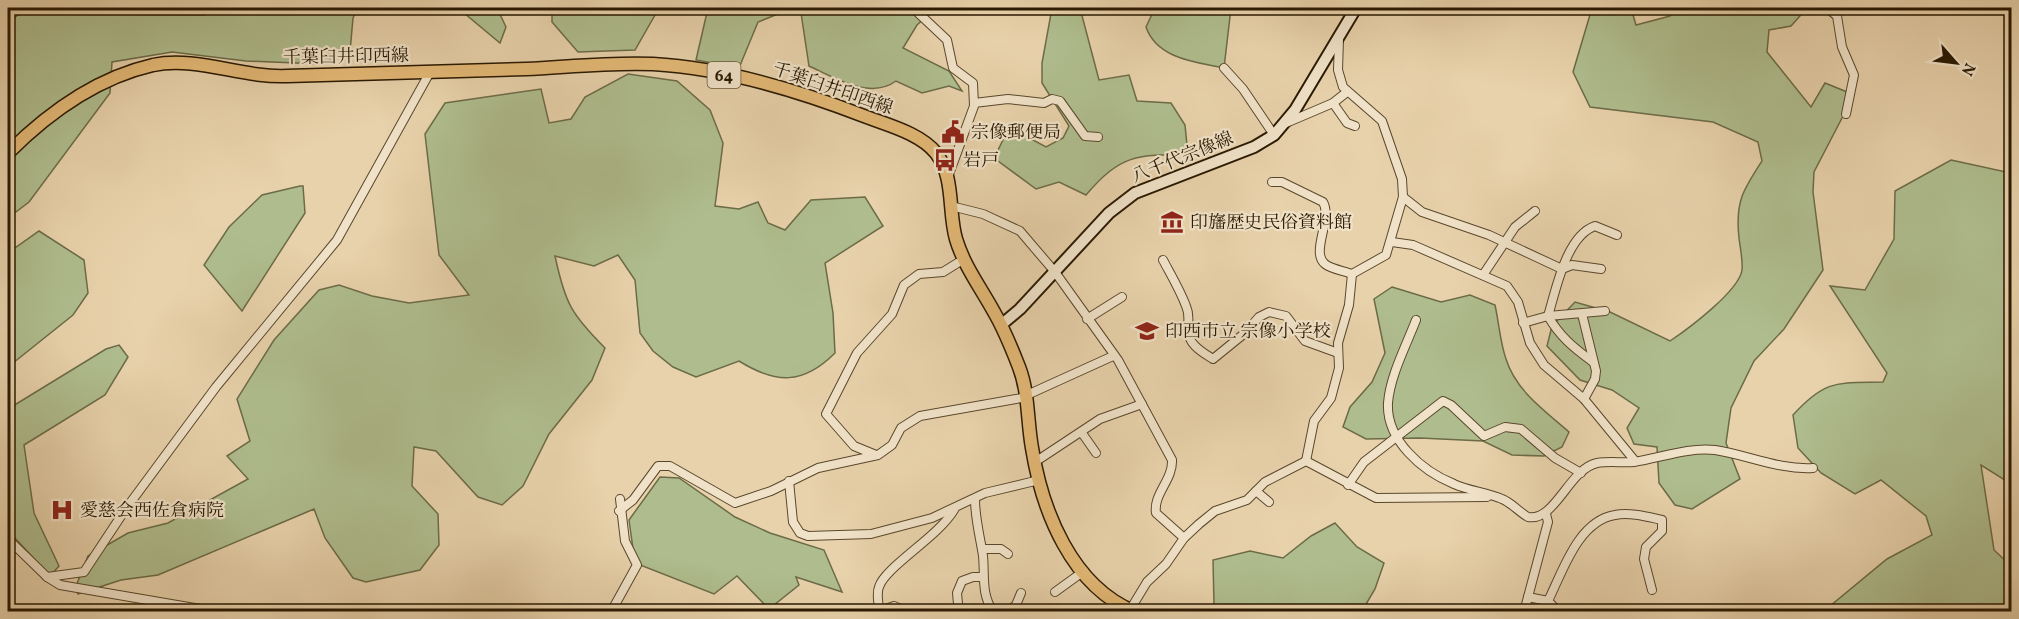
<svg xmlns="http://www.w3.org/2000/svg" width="2019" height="619" font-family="Vollkorn,'Noto Serif JP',serif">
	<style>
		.green { fill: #afbd8e; stroke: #6c6b48; stroke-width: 1.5 }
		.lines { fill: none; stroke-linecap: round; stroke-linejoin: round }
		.street-casing { stroke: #59472c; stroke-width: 10 }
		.secondary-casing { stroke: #291902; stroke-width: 14 }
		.primary-casing { stroke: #291902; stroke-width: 15 }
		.street { stroke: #f0e2c8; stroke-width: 8 }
		.secondary { stroke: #f0e2c8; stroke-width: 10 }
		.primary { stroke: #e4b976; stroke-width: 12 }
		.labels { text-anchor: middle; stroke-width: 4.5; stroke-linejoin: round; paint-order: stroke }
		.shield { fill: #f0e2c8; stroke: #65553d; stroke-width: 1.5 }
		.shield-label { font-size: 16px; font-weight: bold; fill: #291902 }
		.street-label { font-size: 18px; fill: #291902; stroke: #f0e2c8 }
		.poi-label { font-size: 18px; fill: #291902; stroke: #f0e2c8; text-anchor: start }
	</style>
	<rect width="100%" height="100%" fill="#e8d2ab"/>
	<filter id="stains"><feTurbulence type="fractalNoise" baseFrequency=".00333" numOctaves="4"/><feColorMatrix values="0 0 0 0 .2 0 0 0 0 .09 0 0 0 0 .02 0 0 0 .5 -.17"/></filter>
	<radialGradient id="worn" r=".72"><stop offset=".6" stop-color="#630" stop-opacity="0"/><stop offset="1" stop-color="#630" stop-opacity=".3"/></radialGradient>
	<g class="green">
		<path d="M214,8H358L353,18L350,52L320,64L246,61L172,52L112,62L110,93L29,202L8,218V23L19,14L205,15Z"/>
		<path d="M458,8H497L506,27L500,43Z"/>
		<path d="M552,8H659L635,50L578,52L552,22Z"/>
		<path d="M708,8H936L917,25L903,48L949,71L962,91L949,86L922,93L896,81C870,100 835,78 809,66L801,13L783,12L758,22L739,68L696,60Z"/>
		<path d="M1052,8H1080L1099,80L1129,75L1137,101L1171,103L1185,125L1188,155C1137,154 1120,155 1086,195L1059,182L1036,189L994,158L1006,134L1018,132L1046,147L1063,138L1069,126L1042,83V63Z"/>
		<path d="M1155,8H1231L1224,68C1196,62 1157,59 1146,27Z"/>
		<path d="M1592,8H1631L1636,25L1670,16L1675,8H1807L1791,26L1769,30L1767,52L1811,107L1825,83L1852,94L1842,118L1814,172L1813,192L1823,270L1784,329L1754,361L1731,408L1726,443L1740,479L1692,509L1675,505L1659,483L1657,447L1634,444L1627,428L1639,408L1612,390L1580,380L1547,346L1552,326L1575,302L1610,312L1670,341C1688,329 1739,291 1742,270C1743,260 1740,247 1739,238C1735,202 1743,190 1762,161L1758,142L1713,122L1590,107L1573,72Z"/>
		<path d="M628,74L677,81L710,110L723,143L715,206L739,209L758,202L768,223L785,230L811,200L865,197L883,226L825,263L833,313L835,353C803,385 776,384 739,361L696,377L673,367L653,351L640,333L635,280L618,255L594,266L555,256C565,303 571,314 605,348L592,380L549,434L523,486L502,505L478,497L436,451L414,447L412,486L438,514L439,545L420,570L366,582L353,578L325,538L314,509L158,575L121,580L78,594L76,586L88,556L128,533L168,523L248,479L227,456L250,441L237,399L274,340L319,290L339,285L372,296L409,303L469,295L439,255L425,134L445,103L541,89L549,123L571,119L585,97Z"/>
		<path d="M1951,160L2011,173V484L1981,465L1994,550L2011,566V611H1824L1887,559L1932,535L1926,516L1881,480L1855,494L1821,473L1798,448L1793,415C1826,379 1837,383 1883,382L1887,373L1830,286L1865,290L1894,239L1895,191Z"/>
		<path d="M300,186H303L305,213L242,311L204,265L229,227L262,195Z"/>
		<path d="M39,231L84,260L88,293L73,315L8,367V253Z"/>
		<path d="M1392,287L1441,302L1470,295L1495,305C1499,323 1500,342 1506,359C1516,391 1545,411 1569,432L1562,447L1544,456L1512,455L1483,441L1420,438L1366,439L1343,427L1350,407L1372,382L1385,353L1374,299Z"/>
		<path d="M119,345L128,357L105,395L24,445L34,513L59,566L50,576L14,537L8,517V409L106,349Z"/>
		<path d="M660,477L679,478L735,517L770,533L824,550L842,592L796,577L799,585L769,609L737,576L714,594L635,563L629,520Z"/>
		<path d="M1335,523L1357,547L1384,563L1375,589L1362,611L1219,612L1214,605L1213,560L1250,551L1283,558L1311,536Z"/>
	</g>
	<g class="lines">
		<g class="street-casing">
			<g id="street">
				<path d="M913,8L947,40L953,68L973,83L974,106L948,177"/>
				<path d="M1827,8L1837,16L1842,47L1854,75L1846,114"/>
				<path d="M8,15L23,8"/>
				<path d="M1224,68L1243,89L1274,135"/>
				<path d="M974,103L1008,99L1044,103L1052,99L1060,101L1085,136L1098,137"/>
				<path d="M1333,103L1347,123L1355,126"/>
				<path d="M1286,123L1333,103L1347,92"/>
				<path d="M1272,182H1282L1323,202C1333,219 1310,252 1325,264C1331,269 1344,271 1352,274"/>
				<path d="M1403,197L1422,212L1489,235L1562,269L1572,265L1601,269"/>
				<path d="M951,206L983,214L1020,231L1055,272L1118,360L1172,460C1173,480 1153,494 1156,513L1184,538"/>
				<path d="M1392,242L1413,245L1507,286L1518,302L1530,343L1544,365L1584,399L1635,461"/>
				<path d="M1163,260C1171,275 1180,290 1186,306C1190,315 1188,319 1188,328C1187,344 1202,352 1213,359L1245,333L1259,317L1269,312L1286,316L1305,341L1338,353"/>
				<path d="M1483,275L1515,227L1535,211"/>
				<path d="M1582,314L1596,371L1595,379L1584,399"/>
				<path d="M1087,319L1122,297"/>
				<path d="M1416,320C1406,346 1390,376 1388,403C1386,440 1422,471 1454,484C1469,491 1486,492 1502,499C1512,503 1519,512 1528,517C1555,522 1569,469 1597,463C1609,461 1622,463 1634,462C1660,458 1688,447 1715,450C1748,455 1779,470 1813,468"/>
				<path d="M1523,323L1548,316L1605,311"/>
				<path d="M1593,362C1574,348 1560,337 1548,316C1556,290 1566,236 1595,226L1617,235"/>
				<path d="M1027,395L1113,356"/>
				<path d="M1082,433L1096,453"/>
				<path d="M876,455L854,446L826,414L857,353L892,314L904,285L919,274L943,272L964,259"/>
				<path d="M1306,461L1314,421L1331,398L1339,368L1338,343L1349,305L1352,274L1386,255L1403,197L1402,179L1382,121L1343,87L1338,70L1339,39"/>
				<path d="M1306,461L1376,498L1487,497"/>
				<path d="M1035,462L1100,419L1142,404"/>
				<path d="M789,481L793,522L800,533L808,536L871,534L932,518L985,493L1039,480"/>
				<path d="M1348,485L1364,462L1443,401L1451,405L1484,436L1505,427L1521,429L1555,458L1581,473"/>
				<path d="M1256,491L1269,502"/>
				<path d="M975,499C975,519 980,536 983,556C985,577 981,593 993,612"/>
				<path d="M619,511L633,500L658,466H670L735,503L771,491L818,468L878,455L892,445L901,428L920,416L1027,397"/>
				<path d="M8,539L47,577L60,585L218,612"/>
				<path d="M982,549H1001L1008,554"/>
				<path d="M47,577L84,572L125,510L216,387L337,240L430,72"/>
				<path d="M1055,592L1084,571"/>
				<path d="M1528,597L1548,601C1563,571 1578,521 1615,515C1630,512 1648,517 1662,520V531L1646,547L1644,559L1652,590"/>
				<path d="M1548,601L1559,612"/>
				<path d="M958,604L957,593L962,581L973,577H983"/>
				<path d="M1130,610L1147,582L1166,564L1184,538L1199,524L1215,511L1247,500L1265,482L1306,461"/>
				<path d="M879,611C879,603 876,594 879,587C885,567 938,537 954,510"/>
				<path d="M611,612L637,565L625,541L620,499"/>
				<path d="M877,612L894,606L908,612"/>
				<path d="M1006,612L1016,605L1021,593"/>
				<path d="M1524,612L1548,522L1546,514"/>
			</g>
		</g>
		<g class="secondary-casing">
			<path id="secondary" d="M1001,325L1020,309L1109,213L1135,193L1254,147L1274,135L1295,110L1356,8"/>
		</g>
		<g class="primary-casing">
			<path id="primary" d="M8,153C48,113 96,78 153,65C197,56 242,78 287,76C366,74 446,72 526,69C568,67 611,62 653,64C725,68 797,90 864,116C887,125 920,133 936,153C955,177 948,212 956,239C964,266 981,288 994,312C1004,329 1012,349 1019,367C1029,393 1027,420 1032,448C1042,510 1071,586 1135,612"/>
		</g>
		<use href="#street" class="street"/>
		<use href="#secondary" class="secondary"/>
		<use href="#primary" class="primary"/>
	</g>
	<defs>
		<g id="civic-bare" transform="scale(1.8)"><path d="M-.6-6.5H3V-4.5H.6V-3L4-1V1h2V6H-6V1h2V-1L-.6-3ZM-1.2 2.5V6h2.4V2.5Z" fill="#8f2418" stroke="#f0e2c8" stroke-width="2.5" paint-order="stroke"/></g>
		<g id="bus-bare" transform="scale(1.8)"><path d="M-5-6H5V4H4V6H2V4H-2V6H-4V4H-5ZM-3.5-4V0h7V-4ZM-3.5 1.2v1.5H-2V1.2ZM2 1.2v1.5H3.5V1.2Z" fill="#8f2418" stroke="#f0e2c8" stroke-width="2.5" paint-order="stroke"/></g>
		<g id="museum-bare" transform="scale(1.8)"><path d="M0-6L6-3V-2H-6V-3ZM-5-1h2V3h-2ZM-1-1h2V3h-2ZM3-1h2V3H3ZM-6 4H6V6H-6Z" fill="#8f2418" stroke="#f0e2c8" stroke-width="2.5" paint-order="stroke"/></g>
		<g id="school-bare" transform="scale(1.8)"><path d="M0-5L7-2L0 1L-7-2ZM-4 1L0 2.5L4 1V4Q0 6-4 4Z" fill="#8f2418" stroke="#f0e2c8" stroke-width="2.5" paint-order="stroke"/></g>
		<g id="hospital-bare" transform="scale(1.8)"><path d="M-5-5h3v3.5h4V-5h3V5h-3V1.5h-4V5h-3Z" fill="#8f2418" stroke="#f0e2c8" stroke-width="2.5" paint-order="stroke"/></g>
	</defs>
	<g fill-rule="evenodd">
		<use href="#civic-bare" x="953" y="132"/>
		<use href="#bus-bare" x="945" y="160"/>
		<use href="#museum-bare" x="1172" y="222"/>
		<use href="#school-bare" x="1147" y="331"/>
		<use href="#hospital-bare" x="62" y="510"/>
	</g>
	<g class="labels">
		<rect class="shield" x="707.5" y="62" width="33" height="26" rx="4.5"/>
		<g class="shield-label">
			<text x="724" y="81">64</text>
		</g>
		<g class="street-label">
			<text transform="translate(346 56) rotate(-1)" y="6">千葉臼井印西線</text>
			<text transform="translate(833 88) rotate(19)" y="6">千葉臼井印西線</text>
			<text transform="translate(1182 157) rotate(-22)" y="6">八千代宗像線</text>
		</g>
		<g class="poi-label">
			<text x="971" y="138">宗像郵便局</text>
			<text x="963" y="166">岩戸</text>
			<text x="1190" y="228">印旛歴史民俗資料館</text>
			<text x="1165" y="337">印西市立 宗像小学校</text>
			<text x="80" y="516">愛慈会西佐倉病院</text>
		</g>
	</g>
	<rect width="2019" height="619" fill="none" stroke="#e8d2ab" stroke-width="30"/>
	<rect x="9" y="9" width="2001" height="601" fill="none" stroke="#291902" stroke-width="3"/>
	<rect x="15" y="15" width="1989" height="589" fill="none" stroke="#291902" stroke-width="1.5"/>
	<g transform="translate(1956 63) rotate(118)" stroke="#f0e2c8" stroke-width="4.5" paint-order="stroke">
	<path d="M0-4.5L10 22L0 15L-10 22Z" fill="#291902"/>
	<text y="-9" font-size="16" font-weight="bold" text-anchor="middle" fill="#291902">N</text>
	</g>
	<rect width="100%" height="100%" filter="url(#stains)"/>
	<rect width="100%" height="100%" fill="url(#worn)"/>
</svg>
